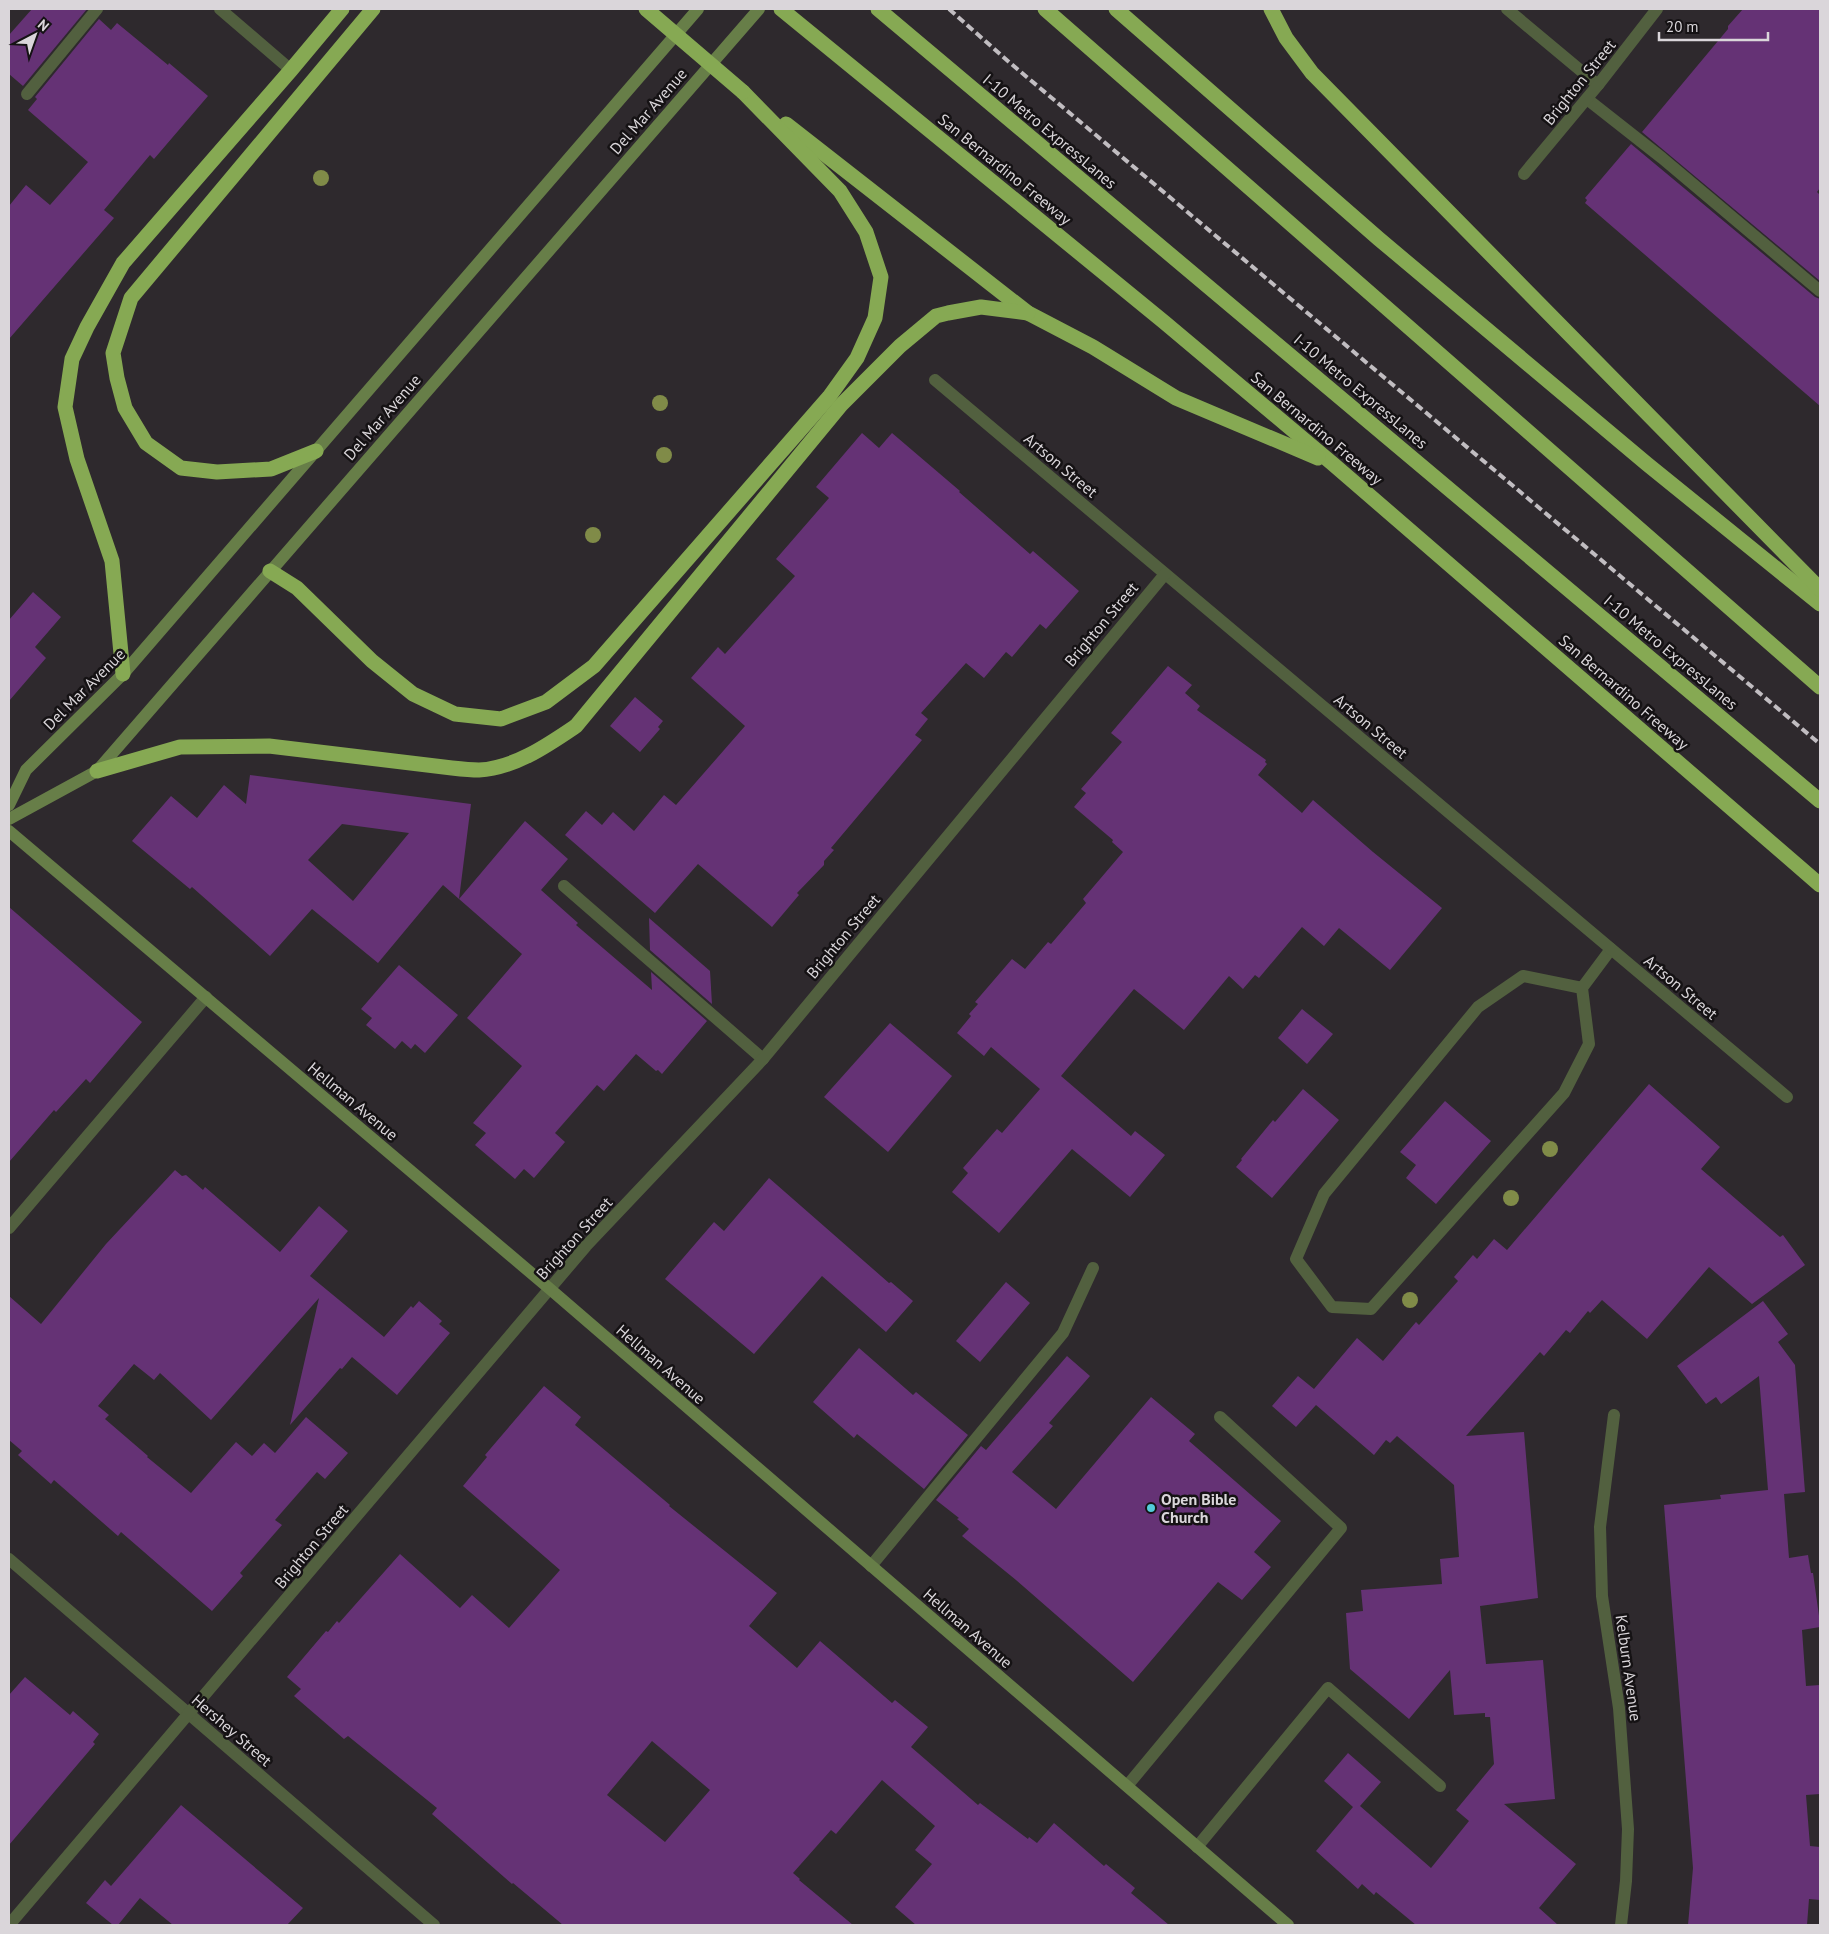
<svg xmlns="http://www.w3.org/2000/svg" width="1829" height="1934" font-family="'PT Sans',sans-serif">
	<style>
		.building { fill: #653275; fill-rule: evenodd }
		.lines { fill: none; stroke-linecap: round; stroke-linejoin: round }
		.lane { stroke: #52603f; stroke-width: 12 }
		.street { stroke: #52603f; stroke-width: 12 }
		.secondary { stroke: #677e48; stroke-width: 12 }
		.highway { stroke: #86a953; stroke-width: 15 }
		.rail { stroke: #c1bdc1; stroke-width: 4; stroke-dasharray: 8 4; stroke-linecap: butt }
		.highway-bridge { stroke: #86a953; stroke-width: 15 }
		.tree { fill: #808b48 }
		.poi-dot { fill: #52cbd9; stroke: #151214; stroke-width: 2 }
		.labels { text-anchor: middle; stroke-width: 5; stroke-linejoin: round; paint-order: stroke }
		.street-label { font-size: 16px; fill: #dad6da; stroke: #151214 }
		.poi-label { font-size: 16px; font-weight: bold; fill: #dad6da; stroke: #151214; text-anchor: start }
	</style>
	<rect width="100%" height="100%" fill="#2e292d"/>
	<g class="building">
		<path d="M32,9H87L23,86L9,74V35Z"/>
		<path d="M1743,9H1820V188L1817,192L1820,195V281L1642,132L1728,29V26Z"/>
		<path d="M99,19L111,30L117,23L168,65L169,63L208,96L154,159L150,155L104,210L114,218L9,339V206L26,185L50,205L88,162L28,110L37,99L35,97Z"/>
		<path d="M1631,144L1815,297L1820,299V406L1585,203L1587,200L1585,198Z"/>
		<path d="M862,433L879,448L892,433L960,491L959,492L1030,554L1033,551L1079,591L1046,629L1040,624L1012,657L1006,652L984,678L966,663L921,713L928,719L915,735L922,740L831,848L834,850L824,861V865L797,893L799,895L772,927L698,864L655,913L565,835L586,811L602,825L613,812L634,831L664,795L676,805L745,726L691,678L718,647L725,654L795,576L776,559L829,498L816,487Z"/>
		<path d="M33,592L61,617L35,647L46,658L9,701V620Z"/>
		<path d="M1168,666L1192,685L1185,693L1200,706L1197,710L1266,760L1265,762L1267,764L1258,775L1302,813L1313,800L1373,852L1442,908L1390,970L1339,928L1324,946L1302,927L1259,978L1255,975L1243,989L1229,976L1184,1030L1134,989L1061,1076L1131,1136L1135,1131L1165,1155L1130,1197L1072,1149L999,1233L952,1192L968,1173L963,1168L997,1129L1002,1133L1040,1089L991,1047L984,1056L957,1033L971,1016L969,1014L978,1004L975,1002L1012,959L1025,969L1048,942L1051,944L1086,903L1083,899L1123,852L1112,842L1113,840L1074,807L1086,793L1081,789L1122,742L1111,733Z"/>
		<path d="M635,697L663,721L658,727L660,729L640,752L610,726Z"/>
		<path d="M250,775L471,804L459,899L525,821L568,859L541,890L578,923L576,925L652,990L651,972L707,1021L662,1074L658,1070L656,1071L636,1054L604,1091L597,1085L555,1133L565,1142L534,1178L524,1169L515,1179L475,1145L486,1133L473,1123L522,1066L467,1018L522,954L443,885L378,963L312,909L270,956L192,887L190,889L132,841L171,796L197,818L224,785L246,804ZM342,824L409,833L353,901L308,860Z"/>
		<path d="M9,907L142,1022L90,1083L86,1079L56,1112L54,1110L9,1162Z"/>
		<path d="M649,918L710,971L712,1004L650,950Z"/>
		<path d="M399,965L458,1015L425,1053L415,1044L411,1049L402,1041L395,1049L366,1025L372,1018L361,1009Z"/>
		<path d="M1302,1009L1333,1034L1307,1064L1278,1038Z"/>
		<path d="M890,1023L952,1076L888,1152L824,1097Z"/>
		<path d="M1649,1084L1720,1147L1701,1169L1780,1237L1783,1235L1805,1265L1752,1304L1709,1267L1647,1339L1602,1300L1590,1313L1588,1311L1570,1333L1566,1330L1544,1356L1540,1352L1466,1436L1524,1432L1538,1598L1480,1606L1486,1664L1543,1660L1555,1799L1504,1804L1576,1864L1539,1908L1558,1925H1416L1376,1892L1374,1895L1362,1884L1358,1889L1316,1851L1353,1807L1324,1781L1348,1753L1381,1782L1360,1806L1431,1868L1469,1821L1456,1810L1494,1764L1490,1717H1485V1713L1454,1715L1450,1670L1409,1719L1350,1669L1346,1613L1363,1611L1361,1590L1442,1584L1440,1559L1459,1557L1454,1485L1397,1436L1390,1443L1386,1440L1374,1455L1316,1405L1296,1427L1272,1406L1298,1376L1314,1389L1357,1338L1383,1361L1416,1322L1419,1325L1458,1281L1454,1277L1473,1255L1477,1259L1494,1239L1507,1250Z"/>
		<path d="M1303,1089L1339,1120L1272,1198L1236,1167L1242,1160L1241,1159L1273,1120L1275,1122Z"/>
		<path d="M1445,1101L1491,1141L1436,1204L1406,1178L1416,1165L1400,1152Z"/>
		<path d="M175,1170L182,1176L186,1175L203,1190L205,1187L280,1252L319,1206L348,1231L310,1276L384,1337L411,1306L413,1308L419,1301L442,1321L439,1324L450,1333L397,1395L352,1357L342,1369L340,1368L290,1425L319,1298L211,1420L160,1373L154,1380L134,1364L98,1406L109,1415L105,1419L148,1456L147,1457L191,1493L236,1442L252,1456L264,1443L275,1453L306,1417L348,1453L325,1479L317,1472L275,1520L282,1525L240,1573L243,1576L212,1611L121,1532L118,1536L54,1480L51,1484L18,1455L22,1451L9,1440V1296L41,1324L106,1244Z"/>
		<path d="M769,1178L889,1283L891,1282L913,1301L886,1332L822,1276L754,1354L665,1279L714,1222L724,1231Z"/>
		<path d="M1006,1282L1030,1303L980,1362L956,1341Z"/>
		<path d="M1763,1301L1788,1334L1778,1342L1795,1365L1805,1492L1784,1494L1789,1558L1808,1555L1811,1573H1813L1820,1623V1627L1802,1630L1806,1686L1820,1685V1794L1806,1795L1810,1846L1820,1847V1900L1809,1899L1807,1925H1688L1693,1868L1664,1505L1721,1499L1720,1495L1768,1490L1759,1376L1721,1404L1716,1397L1706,1404L1677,1366Z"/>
		<path d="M859,1348L913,1395L916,1392L968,1435L924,1489L857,1434L854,1438L813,1402Z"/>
		<path d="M1067,1356L1090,1376L1049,1423L1053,1426L1012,1472L1056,1509L1151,1397L1195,1434L1189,1441L1281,1521L1254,1552L1271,1567L1242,1600L1218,1582L1133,1682L1016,1580L962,1536L969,1529L957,1519L959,1518L936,1500L981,1446L986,1450Z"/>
		<path d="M544,1386L581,1417L575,1425L670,1505L669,1506L777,1593L749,1626L797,1668L820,1641L892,1703L895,1700L928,1727L911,1747L978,1805L980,1803L1028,1839L1029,1837L1037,1843L1054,1823L1104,1866L1106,1864L1135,1888L1131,1893L1169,1925H916L895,1907L932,1864L915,1850L935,1826L882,1780L836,1834L831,1830L793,1873L800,1879L799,1880L853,1925H563L513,1883L512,1884L432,1814L437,1808L348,1736L344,1739L294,1696L301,1689L287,1677L326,1631L328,1632L337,1621L339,1623L400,1554L460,1608L472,1595L509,1628L560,1570L463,1486L487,1457L485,1455ZM652,1741L710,1790L665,1842L607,1795Z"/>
		<path d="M25,1677L70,1715L73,1711L99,1734L93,1742L95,1744L9,1845V1695Z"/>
		<path d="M181,1805L303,1908L287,1925H173L140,1898L118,1925H113L86,1903L105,1880L111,1886Z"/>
	</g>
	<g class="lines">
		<g class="lane">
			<path d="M1507,9L1598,85"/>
			<path d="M27,94L97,9"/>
			<path d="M1587,99L1662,158L1820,291"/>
			<path d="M564,886L763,1059"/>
			<path d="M1582,988L1523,976L1478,1007L1324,1194L1296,1259L1332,1307L1371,1309L1564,1093L1589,1044L1582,988L1611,949"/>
			<path d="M9,1228L206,997"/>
			<path d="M871,1566L1063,1333L1093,1268"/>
			<path d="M1127,1786L1341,1528L1220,1417"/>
			<path d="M1197,1847L1328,1688L1440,1786"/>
		</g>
		<g class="street">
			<path d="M220,9L291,70"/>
			<path d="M1524,174L1598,85L1657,9"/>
			<path d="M935,380L1787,1097"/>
			<path d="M1614,1415L1600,1527L1602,1596L1619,1708L1628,1829L1626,1881L1621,1925"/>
			<path d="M9,1559L434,1925"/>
			<path d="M9,1925L586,1246L763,1059L1165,574"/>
		</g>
		<g class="secondary">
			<path d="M9,805L26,770L123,674L698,9"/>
			<path d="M9,819L97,771L759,9"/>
			<path d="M9,831L550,1289L1288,1925"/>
		</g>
		<g class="highway">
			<path d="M781,9L1164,322L1333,464L1820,885"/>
			<path d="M878,9L1820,801"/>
			<path d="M1045,9L1820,687"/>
			<path d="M1116,9L1379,239L1647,464L1820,604"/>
			<path d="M1271,9L1286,38L1312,73L1820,589"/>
			<path d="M786,124L1028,313L1093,347L1176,398L1318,458"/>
			<path d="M316,451L271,469L217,472L181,468L146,443L125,408L117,378L113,353L131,298L373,9"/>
			<path d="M270,571L297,588L372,661L413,694L455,714L501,719L546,702L594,666L829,397L857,358L875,318L881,277L866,232L840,191L743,92"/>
			<path d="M123,674L112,561L77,459L65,407L72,359L87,327L123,263L291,70L342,9"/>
			<path d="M97,771L180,747L269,746L452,768C461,769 470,770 479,770C515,768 548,745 576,726L841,405L900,346L936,316L948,313L981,307L1028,313"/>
		</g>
		<path class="rail" d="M949,9L1009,62L1820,744"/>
		<path class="highway-bridge" d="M646,9L743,92"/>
	</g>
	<g class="tree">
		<circle cx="321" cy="178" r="8"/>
		<circle cx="660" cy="403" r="8"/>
		<circle cx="664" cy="455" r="8"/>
		<circle cx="593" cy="535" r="8"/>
		<circle cx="1550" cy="1149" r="8"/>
		<circle cx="1511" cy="1198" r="8"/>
		<circle cx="1410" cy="1300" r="8"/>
	</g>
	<circle class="poi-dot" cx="1151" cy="1508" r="5"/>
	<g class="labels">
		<g class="street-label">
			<text transform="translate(1579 82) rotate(-51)" y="6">Brighton Street</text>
			<text transform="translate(648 111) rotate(-49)" y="6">Del Mar Avenue</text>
			<text transform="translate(1050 131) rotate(40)" y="6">I-10 Metro ExpressLanes</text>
			<text transform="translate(1005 169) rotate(39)" y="6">San Bernardino Freeway</text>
			<text transform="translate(1361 391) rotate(40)" y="6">I-10 Metro ExpressLanes</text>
			<text transform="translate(382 417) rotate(-49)" y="6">Del Mar Avenue</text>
			<text transform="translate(1317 428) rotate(40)" y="6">San Bernardino Freeway</text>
			<text transform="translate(1061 465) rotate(40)" y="6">Artson Street</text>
			<text transform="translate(1101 624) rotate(-50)" y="6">Brighton Street</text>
			<text transform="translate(1671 652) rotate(40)" y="6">I-10 Metro ExpressLanes</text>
			<text transform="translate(84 689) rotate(-45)" y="6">Del Mar Avenue</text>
			<text transform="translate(1624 692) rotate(41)" y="6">San Bernardino Freeway</text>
			<text transform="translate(1371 726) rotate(40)" y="6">Artson Street</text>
			<text transform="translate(843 936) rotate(-50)" y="6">Brighton Street</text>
			<text transform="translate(1681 987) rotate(40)" y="6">Artson Street</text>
			<text transform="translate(353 1101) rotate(40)" y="6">Hellman Avenue</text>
			<text transform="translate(574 1238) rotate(-48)" y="6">Brighton Street</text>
			<text transform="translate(661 1364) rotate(41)" y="6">Hellman Avenue</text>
			<text transform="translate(311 1546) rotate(-50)" y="6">Brighton Street</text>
			<text transform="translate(968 1628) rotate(41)" y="6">Hellman Avenue</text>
			<text transform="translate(1629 1668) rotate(82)" y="6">Kelburn Avenue</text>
			<text transform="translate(232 1730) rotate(41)" y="6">Hershey Street</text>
		</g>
		<g class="poi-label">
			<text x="1161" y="1505">Open Bible<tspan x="1161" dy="18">Church</tspan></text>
		</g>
	</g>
	<rect width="1829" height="1934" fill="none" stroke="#dad6da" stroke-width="20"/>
	<g transform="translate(35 35) rotate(41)" stroke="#151214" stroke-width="4" paint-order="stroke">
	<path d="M0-4L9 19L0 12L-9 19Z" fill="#dad6da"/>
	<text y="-8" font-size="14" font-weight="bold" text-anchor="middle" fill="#dad6da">N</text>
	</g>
	<path d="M1659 32v8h109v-8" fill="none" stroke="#dad6da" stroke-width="2.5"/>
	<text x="1666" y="32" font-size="15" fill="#dad6da" stroke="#151214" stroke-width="4" paint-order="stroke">20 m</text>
</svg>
